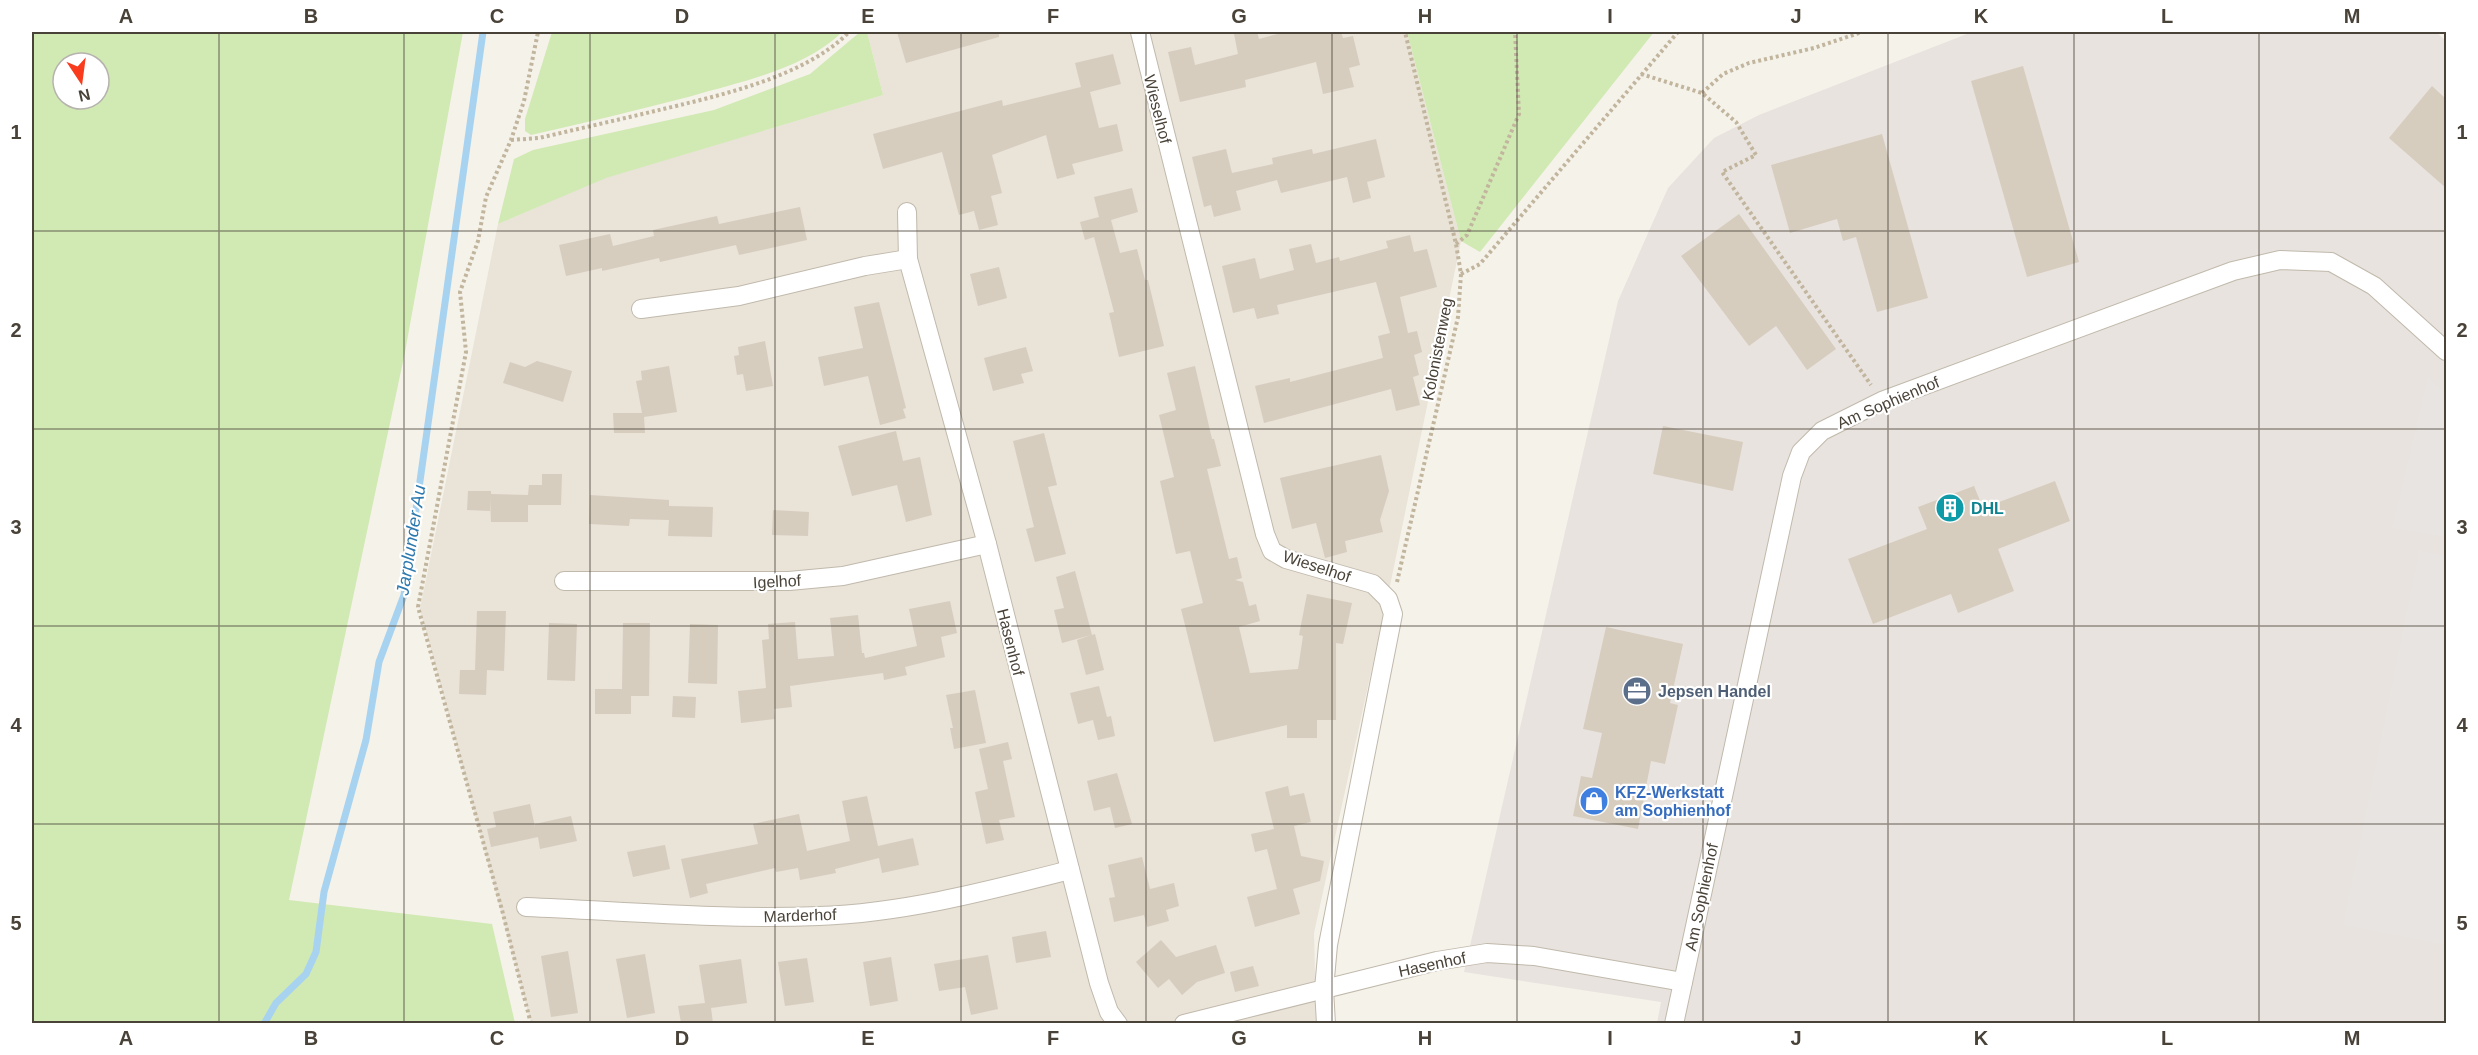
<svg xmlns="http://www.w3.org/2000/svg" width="2478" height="1055" font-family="Helvetica,sans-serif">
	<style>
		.residential { fill: #e9e3d8 }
		.industrial { fill: #e8e3de }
		.green { fill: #d1e9b3; fill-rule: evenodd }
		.parking { fill: #e7e4e1 }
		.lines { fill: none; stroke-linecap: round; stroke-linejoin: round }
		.stream { stroke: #a7d3f1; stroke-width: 7 }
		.building { fill: #d7cdbf }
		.minor-casing { stroke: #c1b9ac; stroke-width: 20 }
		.path { stroke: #c2b59e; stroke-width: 4; stroke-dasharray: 3 3; stroke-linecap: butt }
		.minor { stroke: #fff; stroke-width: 18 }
		.grid { fill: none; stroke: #494238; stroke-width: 1.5; stroke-opacity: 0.55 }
		.labels { text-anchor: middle; stroke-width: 4.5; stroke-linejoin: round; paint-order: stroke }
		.street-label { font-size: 16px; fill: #494238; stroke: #fff }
		.culture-label { font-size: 16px; font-weight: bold; fill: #0d838f; stroke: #fff; text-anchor: start }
		.service-label { font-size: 16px; font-weight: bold; fill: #4e5e75; stroke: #fff; text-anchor: start }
		.shop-label { font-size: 16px; font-weight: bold; fill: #366cbe; stroke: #fff; text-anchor: start }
		.water-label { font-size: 18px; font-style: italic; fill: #2e79ae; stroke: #fff }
		.neatline { fill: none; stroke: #494238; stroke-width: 2 }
		.grid-label { font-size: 20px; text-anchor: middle; font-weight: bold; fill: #494238 }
	</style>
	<rect width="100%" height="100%" fill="#f5f2ea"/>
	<path class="residential" d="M867,32H1407L1461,241L1392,576L1314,933L1316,1023H531L420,609L498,224L605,178L883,95Z"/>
	<path class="industrial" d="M1972,32H2436L2446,41V1023H1657L1661,1002L1464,972L1618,301L1668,188L1714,138L1759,115Z"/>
	<g class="green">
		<path d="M32,32H463L405,352L289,900L492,924L515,1023H32ZM63,63H99V99H63Z"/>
		<path d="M552,32H842C805,69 740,82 692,96C638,110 585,123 531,135L525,131V119Z"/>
		<path d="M860,32H867L883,95L606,178L498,224L514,159L533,150L714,110L810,74Z"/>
		<path d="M1407,32H1654L1480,252L1461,241Z"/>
	</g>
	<g class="parking">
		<path d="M2428,377L2446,393V537L2392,528Z"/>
		<path d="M2419,550L2446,556V945L2343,925Z"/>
	</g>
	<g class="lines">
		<path class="stream" d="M264,1024L276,1003L306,974L316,952L324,892L366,740L379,662L404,595L483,32"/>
	</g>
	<g class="building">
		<path d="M897,32H999V37L906,63Z"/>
		<path d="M1247,32H1257L1259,39L1285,32H1341L1343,38L1353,36L1360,65L1349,68L1354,87L1323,94L1316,62L1245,80L1246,87L1180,102L1168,52L1191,47L1195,65L1238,54L1234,34Z"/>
		<path d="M1113,54L1121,84L1090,92L1099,128L1117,124L1123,151L1072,164L1075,174L1057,179L1046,135L992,155L1002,193L991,196L998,225L979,230L974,211L959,215L942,152L883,169L873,134L1002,100L1003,106L1081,87L1075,63Z"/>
		<path d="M2023,66L2079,262L2027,277L1971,81Z"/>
		<path d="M2432,86L2446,99V188L2389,138Z"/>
		<path d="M1882,134L1928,298L1877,312L1856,237L1843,241L1837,219L1790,233L1771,165Z"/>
		<path d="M1376,139L1385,177L1367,182L1371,198L1353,203L1347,177L1281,193L1277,180L1236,191L1241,210L1214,217L1211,205L1204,207L1192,157L1226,149L1232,173L1273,164L1272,158L1312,149L1313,154Z"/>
		<path d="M1132,188L1138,212L1111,220L1120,253L1137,249L1145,280H1148L1164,346L1119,357L1109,313L1114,312L1094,237L1085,240L1080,222L1099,217L1094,197Z"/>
		<path d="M800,207L807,240L739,255L736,245L660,262L659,258L602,271V268L566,276L559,245L610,234L613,246L654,236L653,230L717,216L719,224Z"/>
		<path d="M1739,214L1836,349L1807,370L1776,326L1749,346L1681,256Z"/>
		<path d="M1410,235L1414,252L1427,249L1437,287L1400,297L1408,333L1417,331L1422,352L1414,355L1419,375L1413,377L1420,405L1396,411L1391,389L1264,423L1255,386L1290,378V382L1383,358L1378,336L1390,333L1376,282L1277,305L1279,314L1257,319L1254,308L1233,313L1222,266L1255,258L1260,279L1294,270L1289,249L1311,244L1316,263L1339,257L1340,261L1388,248L1386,241Z"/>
		<path d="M999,267L1007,298L978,306L970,274Z"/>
		<path d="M879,302L906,408L903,409L906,418L880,425L868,376L824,386L818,357L863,348L854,307Z"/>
		<path d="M765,341L773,386L746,391L743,374L737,375L734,356L739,355L738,347Z"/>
		<path d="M1026,347L1033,371L1021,374L1024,383L993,391L984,358Z"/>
		<path d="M537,361L572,371L563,402L503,383L510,362L525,367Z"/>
		<path d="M669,366L677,412L644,417L645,433H614L613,413H642L636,381L642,380L641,371Z"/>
		<path d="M1195,366L1212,439H1214L1221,466L1207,469L1229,559L1237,557L1242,578L1235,580L1243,582L1249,606L1256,604L1260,621L1239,627L1250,673L1298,669L1303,636L1299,635L1307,594L1352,603L1343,644L1336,643V720H1317V738H1287V725L1214,742L1181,609L1203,603L1190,551L1176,554L1160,481L1174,477L1159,415L1176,410L1167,373Z"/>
		<path d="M1663,426L1743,442L1733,491L1653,474Z"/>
		<path d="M896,431L903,461L920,457L932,515L906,522L897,485L852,496L838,446Z"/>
		<path d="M1044,433L1057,485L1048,487L1066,554L1035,562L1026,529L1034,527L1013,441Z"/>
		<path d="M1381,455L1389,491L1380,520L1383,532L1345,541L1347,552L1325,558L1316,523L1292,529L1280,478Z"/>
		<path d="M542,474H562L561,505H528V522H491L490,498V511L467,510L468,491H491V494L528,495L529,485H542Z"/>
		<path d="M2055,481L2070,521L1998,549L2014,591L1958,613L1951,594L1873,624L1848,559L1927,529L1918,507L1974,486L1983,508Z"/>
		<path d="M590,495L669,500V506L713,507L712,537L668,536L669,520L630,519L629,526L589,524Z"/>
		<path d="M773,510L809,512L808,536L772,535Z"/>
		<path d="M1075,571L1092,635L1095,634L1104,670L1086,675L1077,640L1091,635L1062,643L1054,610L1064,608L1056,577Z"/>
		<path d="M950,601L957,633L941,637L945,657L905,667L907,675L884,680L883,673L790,686L792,707L774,709L775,719L741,723L738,691L766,688L762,640L769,639L768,624L795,622L798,659L834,656L830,618L858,615L862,653H864L865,658L917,646L909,609Z"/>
		<path d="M477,611H506L504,671L487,670L486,695L459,694L460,670H475Z"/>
		<path d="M549,623L577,624L575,681L547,680Z"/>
		<path d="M623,623H650L649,696H631V714H595V689H622Z"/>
		<path d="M690,624L718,625L717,684L688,683Z"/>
		<path d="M1606,627L1683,644L1670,703L1678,705L1665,764L1651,761L1638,829L1573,816L1581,776L1592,778L1602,733L1583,729Z"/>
		<path d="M1099,686L1107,717L1111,716L1115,736L1098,740L1093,720L1078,724L1070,693Z"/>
		<path d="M975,690L986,743L954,749L950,728H953L946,695Z"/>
		<path d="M673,696L696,697L695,718L672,717Z"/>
		<path d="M1008,742L1012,759L1003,761L1015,817L999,820L1004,840L986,844L975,792L988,789L979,749Z"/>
		<path d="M1117,773L1132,824L1115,828L1110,807L1094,811L1087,781Z"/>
		<path d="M1288,786L1290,796L1304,793L1311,822L1294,826L1301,856L1324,861L1320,881L1293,889L1300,914L1255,927L1247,897L1277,889L1267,849L1255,852L1251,834L1274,829L1265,792Z"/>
		<path d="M867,796L878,846L913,838L919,865L882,873L879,858L835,869L836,873L800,880L798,868L776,872L775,868L706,884L708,893L690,898L681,859L758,844L753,824L799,814L807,851L850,841L842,801Z"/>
		<path d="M530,804L535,827V824L571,816L577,841L540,849L538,837L491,847L487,829L496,827L493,812Z"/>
		<path d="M665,845L670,869L633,877L627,852Z"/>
		<path d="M1142,857L1150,889L1174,883L1179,906L1166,910L1169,921L1147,927L1144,915L1114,922L1109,898L1115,897L1108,865Z"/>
		<path d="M1046,931L1051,957L1016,963L1012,937Z"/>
		<path d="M1161,940L1176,957L1216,945L1225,973L1197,982L1182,995L1169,979L1158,988L1136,962Z"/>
		<path d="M568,951L578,1013L551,1017L541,956Z"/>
		<path d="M645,954L655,1013L627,1018L616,959Z"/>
		<path d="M988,955L998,1009L971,1015L965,987L939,991L934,964Z"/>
		<path d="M891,957L898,1001L870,1006L863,962Z"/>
		<path d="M807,958L814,1002L785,1006L778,962Z"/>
		<path d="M741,959L747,1003L711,1008L713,1023H681L678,1006L705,1003L699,965Z"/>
		<path d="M1253,966L1259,986L1235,992L1230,972Z"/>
	</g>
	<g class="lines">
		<g class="minor-casing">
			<g id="minor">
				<path d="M1140,32L1265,534L1272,551L1286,559L1373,584L1388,599L1393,614L1328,945L1324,989L1326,1024"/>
				<path d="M907,212L908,259L987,544L1099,983L1109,1012L1118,1024"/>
				<path d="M641,309L739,296L865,266L908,259"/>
				<path d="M564,581H789L843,576L987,544"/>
				<path d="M526,907C623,911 721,920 819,916C904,913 987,891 1070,870"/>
				<path d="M1184,1024L1437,961L1487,953L1534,956L1683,982"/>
				<path d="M1674,1024L1792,476L1801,452L1822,431L1882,401L2233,271L2280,260L2331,262L2374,286L2446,351"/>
			</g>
		</g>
		<g class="path">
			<path d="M1641,74L1702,93L1736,122L1756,155L1722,172L1871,385"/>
			<path d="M1702,93L1723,74L1749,63L1814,48L1862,32"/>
			<path d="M511,140L539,138C578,129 617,120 655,111C717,96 804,78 849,32"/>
			<path d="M1456,244L1467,235L1519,114L1515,32"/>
			<path d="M1461,274L1480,264L1678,32"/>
			<path d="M1397,582L1458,317L1461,274L1456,244L1405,32"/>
			<path d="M531,1024L502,910L418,607L466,352L460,292L478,241L486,197L511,140L524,101L538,32"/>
		</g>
		<use href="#minor" class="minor"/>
	</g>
	<path class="grid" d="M219,32V1024M404,32V1024M590,32V1024M775,32V1024M961,32V1024M1146,32V1024M1332,32V1024M1517,32V1024M1703,32V1024M1888,32V1024M2074,32V1024M2259,32V1024M32,231H2446M32,429H2446M32,626H2446M32,824H2446"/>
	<defs>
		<g id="building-disc" transform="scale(1.5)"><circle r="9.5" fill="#0f9aa8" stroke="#fff"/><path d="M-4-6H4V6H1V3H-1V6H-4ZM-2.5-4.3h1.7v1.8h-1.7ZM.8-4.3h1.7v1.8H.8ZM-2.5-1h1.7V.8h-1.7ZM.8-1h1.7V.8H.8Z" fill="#fff"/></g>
		<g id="office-disc" transform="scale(1.5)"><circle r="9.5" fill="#5c6f8a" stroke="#fff"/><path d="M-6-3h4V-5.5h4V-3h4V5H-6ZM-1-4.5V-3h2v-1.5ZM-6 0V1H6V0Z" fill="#fff"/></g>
		<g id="shop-disc" transform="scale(1.5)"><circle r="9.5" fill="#3f7fe0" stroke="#fff"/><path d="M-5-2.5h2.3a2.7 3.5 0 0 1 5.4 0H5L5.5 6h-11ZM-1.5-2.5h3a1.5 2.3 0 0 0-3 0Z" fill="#fff"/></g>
	</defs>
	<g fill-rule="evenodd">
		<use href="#building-disc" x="1950" y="508"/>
		<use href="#office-disc" x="1637" y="691"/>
		<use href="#shop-disc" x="1594" y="801"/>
	</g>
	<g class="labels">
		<g class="street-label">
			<text transform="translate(1158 109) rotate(76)" y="6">Wieselhof</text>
			<text transform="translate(1437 349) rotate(-79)" y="6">Kolonistenweg</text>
			<text transform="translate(1888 402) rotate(-23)" y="6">Am Sophienhof</text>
			<text transform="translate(1317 566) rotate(18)" y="6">Wieselhof</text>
			<text transform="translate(777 581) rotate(-3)" y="6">Igelhof</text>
			<text transform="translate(1011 642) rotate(76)" y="6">Hasenhof</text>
			<text transform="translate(1701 897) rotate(-78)" y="6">Am Sophienhof</text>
			<text transform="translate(800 915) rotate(-2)" y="6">Marderhof</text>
			<text transform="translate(1432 964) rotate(-12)" y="6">Hasenhof</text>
		</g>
		<g class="culture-label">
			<text x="1971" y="514">DHL</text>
		</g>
		<g class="service-label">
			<text x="1658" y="697">Jepsen Handel</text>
		</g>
		<g class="shop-label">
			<text x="1615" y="798">KFZ-Werkstatt<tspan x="1615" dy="18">am Sophienhof</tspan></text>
		</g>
		<g class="water-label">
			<text transform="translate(411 540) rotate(-81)" y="6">Jarplunder Au</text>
		</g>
	</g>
	<rect width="2478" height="1055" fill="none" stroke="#ffffff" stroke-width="66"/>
	<g transform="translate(81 81) rotate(167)"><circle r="28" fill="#ffffff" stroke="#b6b3af" stroke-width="1.5"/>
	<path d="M0-4.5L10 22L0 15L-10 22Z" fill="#f93c1d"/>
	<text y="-9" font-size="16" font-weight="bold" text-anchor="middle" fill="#494238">N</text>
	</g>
	<rect x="33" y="33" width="2412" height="989" class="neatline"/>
	<g class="grid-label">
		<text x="126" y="23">A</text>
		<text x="311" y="23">B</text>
		<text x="497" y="23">C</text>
		<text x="682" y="23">D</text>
		<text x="868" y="23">E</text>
		<text x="1053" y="23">F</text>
		<text x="1239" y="23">G</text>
		<text x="1425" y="23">H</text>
		<text x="1610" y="23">I</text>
		<text x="1796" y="23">J</text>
		<text x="1981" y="23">K</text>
		<text x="2167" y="23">L</text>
		<text x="2352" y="23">M</text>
		<text x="16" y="139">1</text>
		<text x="2462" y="139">1</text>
		<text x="16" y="337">2</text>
		<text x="2462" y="337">2</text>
		<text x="16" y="534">3</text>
		<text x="2462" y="534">3</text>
		<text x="16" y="732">4</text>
		<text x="2462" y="732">4</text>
		<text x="16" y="930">5</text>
		<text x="2462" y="930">5</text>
		<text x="126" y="1045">A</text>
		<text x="311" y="1045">B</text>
		<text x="497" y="1045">C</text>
		<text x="682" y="1045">D</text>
		<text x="868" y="1045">E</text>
		<text x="1053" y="1045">F</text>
		<text x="1239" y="1045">G</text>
		<text x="1425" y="1045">H</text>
		<text x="1610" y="1045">I</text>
		<text x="1796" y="1045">J</text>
		<text x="1981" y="1045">K</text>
		<text x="2167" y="1045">L</text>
		<text x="2352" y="1045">M</text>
	</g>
</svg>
